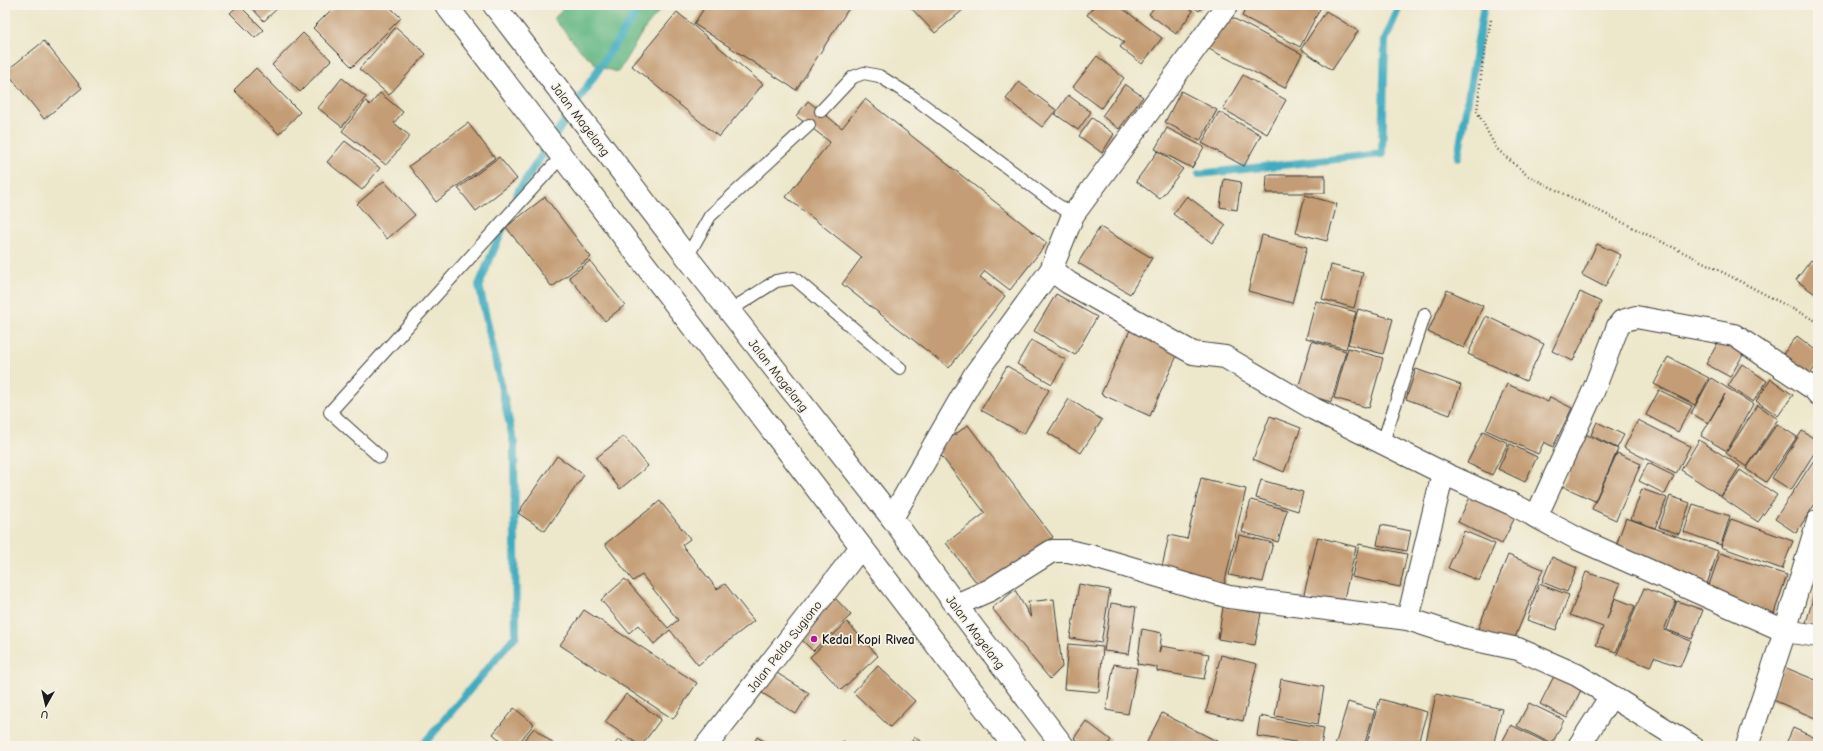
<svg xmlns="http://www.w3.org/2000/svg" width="1823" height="751" font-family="'Comic Neue',sans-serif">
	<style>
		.forest { fill: #66b884; stroke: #416a50 }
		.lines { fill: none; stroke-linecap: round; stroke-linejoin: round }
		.stream { stroke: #40acbf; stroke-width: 8 }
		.building { fill: #c49d76 }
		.lane-casing { stroke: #3b3a36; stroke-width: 14 }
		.street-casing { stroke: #3b3a36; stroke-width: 24 }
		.highway-casing { stroke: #3b3a36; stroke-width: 24 }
		.path { stroke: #3b3a36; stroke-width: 2.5; stroke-dasharray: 1 3; stroke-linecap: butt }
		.lane { stroke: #fff; stroke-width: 12 }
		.street { stroke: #fff; stroke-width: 22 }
		.highway { stroke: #fff; stroke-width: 22 }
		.poi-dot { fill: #b5179e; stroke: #f7f3e8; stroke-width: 1.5 }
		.labels { text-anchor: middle; stroke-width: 3.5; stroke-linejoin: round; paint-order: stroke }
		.street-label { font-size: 13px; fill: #1c1c1c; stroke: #f7f3e8 }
		.poi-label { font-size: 13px; font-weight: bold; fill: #1c1c1c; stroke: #f7f3e8; text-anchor: start }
	</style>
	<rect width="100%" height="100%" fill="#f7f3e8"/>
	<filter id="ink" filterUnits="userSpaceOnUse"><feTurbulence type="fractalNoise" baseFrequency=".025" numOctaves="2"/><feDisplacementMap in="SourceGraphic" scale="8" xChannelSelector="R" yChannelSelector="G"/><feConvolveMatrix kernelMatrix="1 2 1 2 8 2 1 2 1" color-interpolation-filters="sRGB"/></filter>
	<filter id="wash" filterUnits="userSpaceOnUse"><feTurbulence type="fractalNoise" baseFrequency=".012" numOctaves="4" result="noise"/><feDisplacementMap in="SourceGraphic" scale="16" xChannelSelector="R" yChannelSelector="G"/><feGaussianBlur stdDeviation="0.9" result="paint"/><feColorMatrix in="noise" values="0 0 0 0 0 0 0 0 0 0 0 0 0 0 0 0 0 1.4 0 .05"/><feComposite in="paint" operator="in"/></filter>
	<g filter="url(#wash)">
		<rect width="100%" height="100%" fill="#ede7cb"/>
		<path class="forest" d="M566,5H664L643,31L618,72L599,67L582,52L554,19Z"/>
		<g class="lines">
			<g class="stream">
				<path d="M1458,157L1484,5"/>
				<path d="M1199,174L1382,154L1385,40L1400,5"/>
				<path d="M511,208L519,190L641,5"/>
				<path d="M422,746L516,635L514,444L479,285L505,223"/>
			</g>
		</g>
		<g id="blocks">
			<g class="building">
				<path d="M239,5L264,30L255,38L230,13Z"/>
				<path d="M249,5H281L264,21Z"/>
				<path d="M336,5H388L401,18L352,67L313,28Z"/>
				<path d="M706,5H851L796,90L694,24Z"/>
				<path d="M908,5H969L935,33Z"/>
				<path d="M1095,5H1118L1162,38L1142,64L1120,47L1124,42L1087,15Z"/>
				<path d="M1156,5H1185L1193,11L1176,34L1149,14Z"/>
				<path d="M1191,5H1204L1199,11Z"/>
				<path d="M1248,5H1322L1300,47L1242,16Z"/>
				<path d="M1326,11L1358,31L1332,70L1301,49Z"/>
				<path d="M677,12L763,84L719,137L632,66Z"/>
				<path d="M1225,14L1302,54L1285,88L1207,48Z"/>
				<path d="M396,27L426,54L389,95L359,69Z"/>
				<path d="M303,33L331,60L300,92L272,65Z"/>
				<path d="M44,41L82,88L44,119L6,71Z"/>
				<path d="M1097,56L1124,78L1101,108L1073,87Z"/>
				<path d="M256,68L300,112L279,134L234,90Z"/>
				<path d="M1243,75L1286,100L1267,134L1223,109Z"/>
				<path d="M342,78L366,97L342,127L318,108Z"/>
				<path d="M1019,82L1056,110L1042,127L1006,99Z"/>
				<path d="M1125,84L1143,97L1119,129L1102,116Z"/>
				<path d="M1181,91L1217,110L1200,141L1165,122Z"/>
				<path d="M380,93L403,112L394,123L410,136L386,165L342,131L366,101L370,105Z"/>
				<path d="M1068,95L1091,112L1078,130L1055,114Z"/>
				<path d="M865,99L1047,243L1010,290L985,271L980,277L1005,296L949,368L842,284L862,257L786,197L830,142L796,116L808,101L842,128Z"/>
				<path d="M1219,112L1261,135L1244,166L1202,143Z"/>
				<path d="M1092,118L1114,134L1102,153L1079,136Z"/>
				<path d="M468,123L495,158L436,202L409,166Z"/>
				<path d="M1167,128L1204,147L1192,168L1155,149Z"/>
				<path d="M345,141L380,168L362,190L327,162Z"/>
				<path d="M1158,151L1183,169L1160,199L1136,181Z"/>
				<path d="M499,157L517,179L476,211L458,188Z"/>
				<path d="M1267,175H1325V193H1266Z"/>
				<path d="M1224,179L1241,182L1237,210L1220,207Z"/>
				<path d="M384,181L415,215L387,239L357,204Z"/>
				<path d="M1305,195L1337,204L1327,241L1296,233Z"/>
				<path d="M1187,196L1226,225L1212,243L1173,214Z"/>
				<path d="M545,197L591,257L552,287L506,227Z"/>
				<path d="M1100,227L1152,258L1130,294L1078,263Z"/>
				<path d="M1262,235L1307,247L1292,303L1248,291Z"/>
				<path d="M1597,244L1621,255L1605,287L1582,275Z"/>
				<path d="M1811,260L1818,265V296L1796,280Z"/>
				<path d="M590,261L625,305L605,321L569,277Z"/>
				<path d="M1331,265L1363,273L1354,308L1322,299Z"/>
				<path d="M1447,290L1483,306L1464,348L1428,332Z"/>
				<path d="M1580,292L1601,302L1573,361L1552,351Z"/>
				<path d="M1056,294L1097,317L1075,355L1034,331Z"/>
				<path d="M1316,301L1356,312L1346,349L1306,338Z"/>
				<path d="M1358,309L1393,319L1383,354L1348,344Z"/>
				<path d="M1486,316L1544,344L1526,381L1468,354Z"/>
				<path d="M1130,330L1179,351L1150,416L1101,394Z"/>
				<path d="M1797,336L1818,352V363L1804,382L1777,362Z"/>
				<path d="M1720,339L1744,353L1730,377L1706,364Z"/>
				<path d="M1031,340L1066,360L1052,384L1017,364Z"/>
				<path d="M1312,341L1346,351L1331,402L1297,392Z"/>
				<path d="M1348,348L1383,358L1369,408L1334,398Z"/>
				<path d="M1668,357L1709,378L1695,405L1654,384Z"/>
				<path d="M1742,364L1767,381L1753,402L1728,386Z"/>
				<path d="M1007,366L1049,390L1024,434L981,410Z"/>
				<path d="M1416,369L1461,385L1450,415L1406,399Z"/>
				<path d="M1711,378L1753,404L1727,451L1701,436L1725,394L1708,423L1691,413Z"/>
				<path d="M1771,379L1793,395L1778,416L1756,401Z"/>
				<path d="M1507,384L1548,402L1550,397L1572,408L1553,447L1544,442L1538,454L1486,430Z"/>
				<path d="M1659,390L1692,406L1678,432L1646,415Z"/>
				<path d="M1069,399L1102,420L1081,453L1048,433Z"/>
				<path d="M1758,405L1778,419L1747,467L1726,453Z"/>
				<path d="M1270,416L1301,428L1284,472L1253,459Z"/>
				<path d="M1638,420L1690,446L1676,474L1624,448Z"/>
				<path d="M1597,422L1624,435L1617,448L1591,435Z"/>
				<path d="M1777,424L1797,437L1766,482L1746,469Z"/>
				<path d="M968,425L1053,537L983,591L946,543L985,513L936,449Z"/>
				<path d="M1483,431L1508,443L1492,475L1467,463Z"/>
				<path d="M1802,431L1818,441V447L1791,490L1772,478Z"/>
				<path d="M1585,434L1618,449L1595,501L1562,486Z"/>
				<path d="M624,436L648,466L620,489L596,458Z"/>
				<path d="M1699,440L1740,466L1721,496L1681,470Z"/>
				<path d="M1510,444L1537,457L1525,482L1498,469Z"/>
				<path d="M1617,453L1641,464L1616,520L1592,509Z"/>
				<path d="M557,456L584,475L545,531L518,513Z"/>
				<path d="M1814,460L1818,463V499L1796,533L1775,519Z"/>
				<path d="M1648,463L1674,476L1665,494L1639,481Z"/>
				<path d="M1740,470L1777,495L1758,522L1721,497Z"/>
				<path d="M1201,478L1246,489L1223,590L1160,576L1169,535L1187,539Z"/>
				<path d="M1261,480L1303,492L1298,511L1256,498Z"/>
				<path d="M1474,489L1518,511L1502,544L1458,522Z"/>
				<path d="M1642,489L1667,498L1655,528L1631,519Z"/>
				<path d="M1670,496L1690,503L1679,534L1659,527Z"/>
				<path d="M1251,500L1287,510L1278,542L1242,532Z"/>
				<path d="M660,501L690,539L682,545L717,589L725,584L754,621L698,665L670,630L654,644L638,625L629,633L601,600L625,579L668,628L678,620L642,575L633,581L605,544Z"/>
				<path d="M1693,504L1730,516L1721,545L1684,532Z"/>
				<path d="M1626,518L1718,551L1706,587L1613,554Z"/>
				<path d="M1731,519L1793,541L1782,569L1721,547Z"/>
				<path d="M1381,525L1411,531L1407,551L1377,545Z"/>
				<path d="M1464,531L1495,544L1479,581L1448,568Z"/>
				<path d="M1239,535L1273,543L1263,582L1229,575Z"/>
				<path d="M1318,537L1356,547L1342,607L1303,598Z"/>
				<path d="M1359,544L1407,554L1400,587L1352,577Z"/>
				<path d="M1720,553L1787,575L1774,613L1707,591Z"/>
				<path d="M1508,555L1543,569L1512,645L1477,631Z"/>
				<path d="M1552,557L1577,568L1567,592L1542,582Z"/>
				<path d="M1586,572L1620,584L1607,619L1615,598L1635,606L1616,652L1596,645L1603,627L1570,615Z"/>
				<path d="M1818,581V626L1806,623Z"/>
				<path d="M1079,584L1110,590L1101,643L1070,638Z"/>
				<path d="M1539,584L1569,595L1556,630L1527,620Z"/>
				<path d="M1644,588L1676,601L1664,630L1691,641L1680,667L1654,657L1650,667L1617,654Z"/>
				<path d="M1015,590L1031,618L1028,602L1054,599L1062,667L1050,679L992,608Z"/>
				<path d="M834,597L851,615L813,651L795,633Z"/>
				<path d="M1677,601L1703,610L1692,639L1667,630Z"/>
				<path d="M1111,603L1136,607L1129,654L1104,651Z"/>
				<path d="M1223,607L1261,613L1255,645L1218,639Z"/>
				<path d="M584,610L697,683L673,719L560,645Z"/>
				<path d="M847,622L878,656L841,690L810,657Z"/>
				<path d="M1142,629L1162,633L1159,653L1161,646L1209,654L1204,679L1157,671V667L1137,664Z"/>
				<path d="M1068,644L1103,647L1099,692L1064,689Z"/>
				<path d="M1221,655L1257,664L1243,721L1206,712Z"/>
				<path d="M1114,664L1137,668L1128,714L1106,710Z"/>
				<path d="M878,666L915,701L890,727L853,692Z"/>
				<path d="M1784,667L1818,681V711L1815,718L1771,699Z"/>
				<path d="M1558,668L1585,682L1567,718L1540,704Z"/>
				<path d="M772,670L809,693L796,714L759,691Z"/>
				<path d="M1281,679L1324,687L1318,724L1275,716Z"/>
				<path d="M626,694L661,719L641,746L605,722Z"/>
				<path d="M1436,694L1502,709L1493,746H1425Z"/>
				<path d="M1380,699L1427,712L1417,746H1366Z"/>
				<path d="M1348,702L1375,710L1364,746H1335Z"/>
				<path d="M1529,703L1564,720L1552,744L1517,726Z"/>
				<path d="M514,708L534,724L516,746H507L493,734Z"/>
				<path d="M1162,713L1226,746H1145Z"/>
				<path d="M1260,716L1324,728L1321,746L1257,736Z"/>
				<path d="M1086,721L1111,740L1107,746H1085L1074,738Z"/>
				<path d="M1511,725L1553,746H1500Z"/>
				<path d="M534,728L556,746H519Z"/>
				<path d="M1793,728L1818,739V746H1785Z"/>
				<path d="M757,737L773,746H752Z"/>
				<path d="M915,737L926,746H908Z"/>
				<path d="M619,739L628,746H613Z"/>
				<path d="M843,741L852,746H840Z"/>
				<path d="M1289,743L1301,745L1300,746H1288Z"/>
			</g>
		</g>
	</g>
	<g filter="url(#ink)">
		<use href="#blocks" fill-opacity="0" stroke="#3b3a36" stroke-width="1"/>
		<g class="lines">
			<g class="lane-casing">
				<g id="lane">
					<path d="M821,111L853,77L864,73L879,76L913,97L1053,202L1073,215"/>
					<path d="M687,257L710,216L809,125"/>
					<path d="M729,311L776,281L794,278L900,368"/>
					<path d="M1383,442L1425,314"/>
					<path d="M380,457L330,412L562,156"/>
				</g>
			</g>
			<g class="street-casing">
				<g id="street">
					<path d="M1051,270L1069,283L1193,353L1225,357L1314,409L1443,473L1514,505L1578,539L1785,631L1818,636"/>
					<path d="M1536,517L1593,392L1618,326L1622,321L1636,317L1734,335L1814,389L1818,394"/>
					<path d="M892,518L975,374L1051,270L1073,215L1227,5"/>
					<path d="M956,605L990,590L1052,551H1068L1091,556L1229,597L1408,619L1466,638L1518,649L1577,675L1692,746"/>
					<path d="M1408,619L1443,473"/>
					<path d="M706,746L861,547"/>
					<path d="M1579,746L1611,696"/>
					<path d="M1747,746L1785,631L1818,521"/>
				</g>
			</g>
			<g class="highway-casing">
				<g id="highway">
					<path d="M446,5L1014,746"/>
					<path d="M494,5L687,257L892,518L956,605L1063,746"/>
				</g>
			</g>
			<path class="path" d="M1491,20L1483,60L1477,111L1496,148L1528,176L1705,263L1818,322"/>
			<use href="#lane" class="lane"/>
			<use href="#street" class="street"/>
			<use href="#highway" class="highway"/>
		</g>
	</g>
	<circle class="poi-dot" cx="814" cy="639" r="4"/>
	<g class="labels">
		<g class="street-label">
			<text transform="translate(581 119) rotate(53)" y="5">Jalan Magelang</text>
			<text transform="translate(779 375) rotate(52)" y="5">Jalan Magelang</text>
			<text transform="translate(976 632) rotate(53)" y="5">Jalan Magelang</text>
			<text transform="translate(784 646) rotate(-52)" y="5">Jalan Pelda Sugiono</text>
		</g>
		<g class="poi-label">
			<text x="822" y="644">Kedai Kopi Rivea</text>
		</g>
	</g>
	<rect width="1823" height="751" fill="none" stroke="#f7f3e8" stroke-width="20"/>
	<g transform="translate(46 705) rotate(188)" stroke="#f7f3e8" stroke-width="3" paint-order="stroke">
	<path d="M0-3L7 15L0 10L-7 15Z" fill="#1c1c1c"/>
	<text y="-6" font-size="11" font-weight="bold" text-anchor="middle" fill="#1c1c1c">U</text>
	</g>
</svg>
